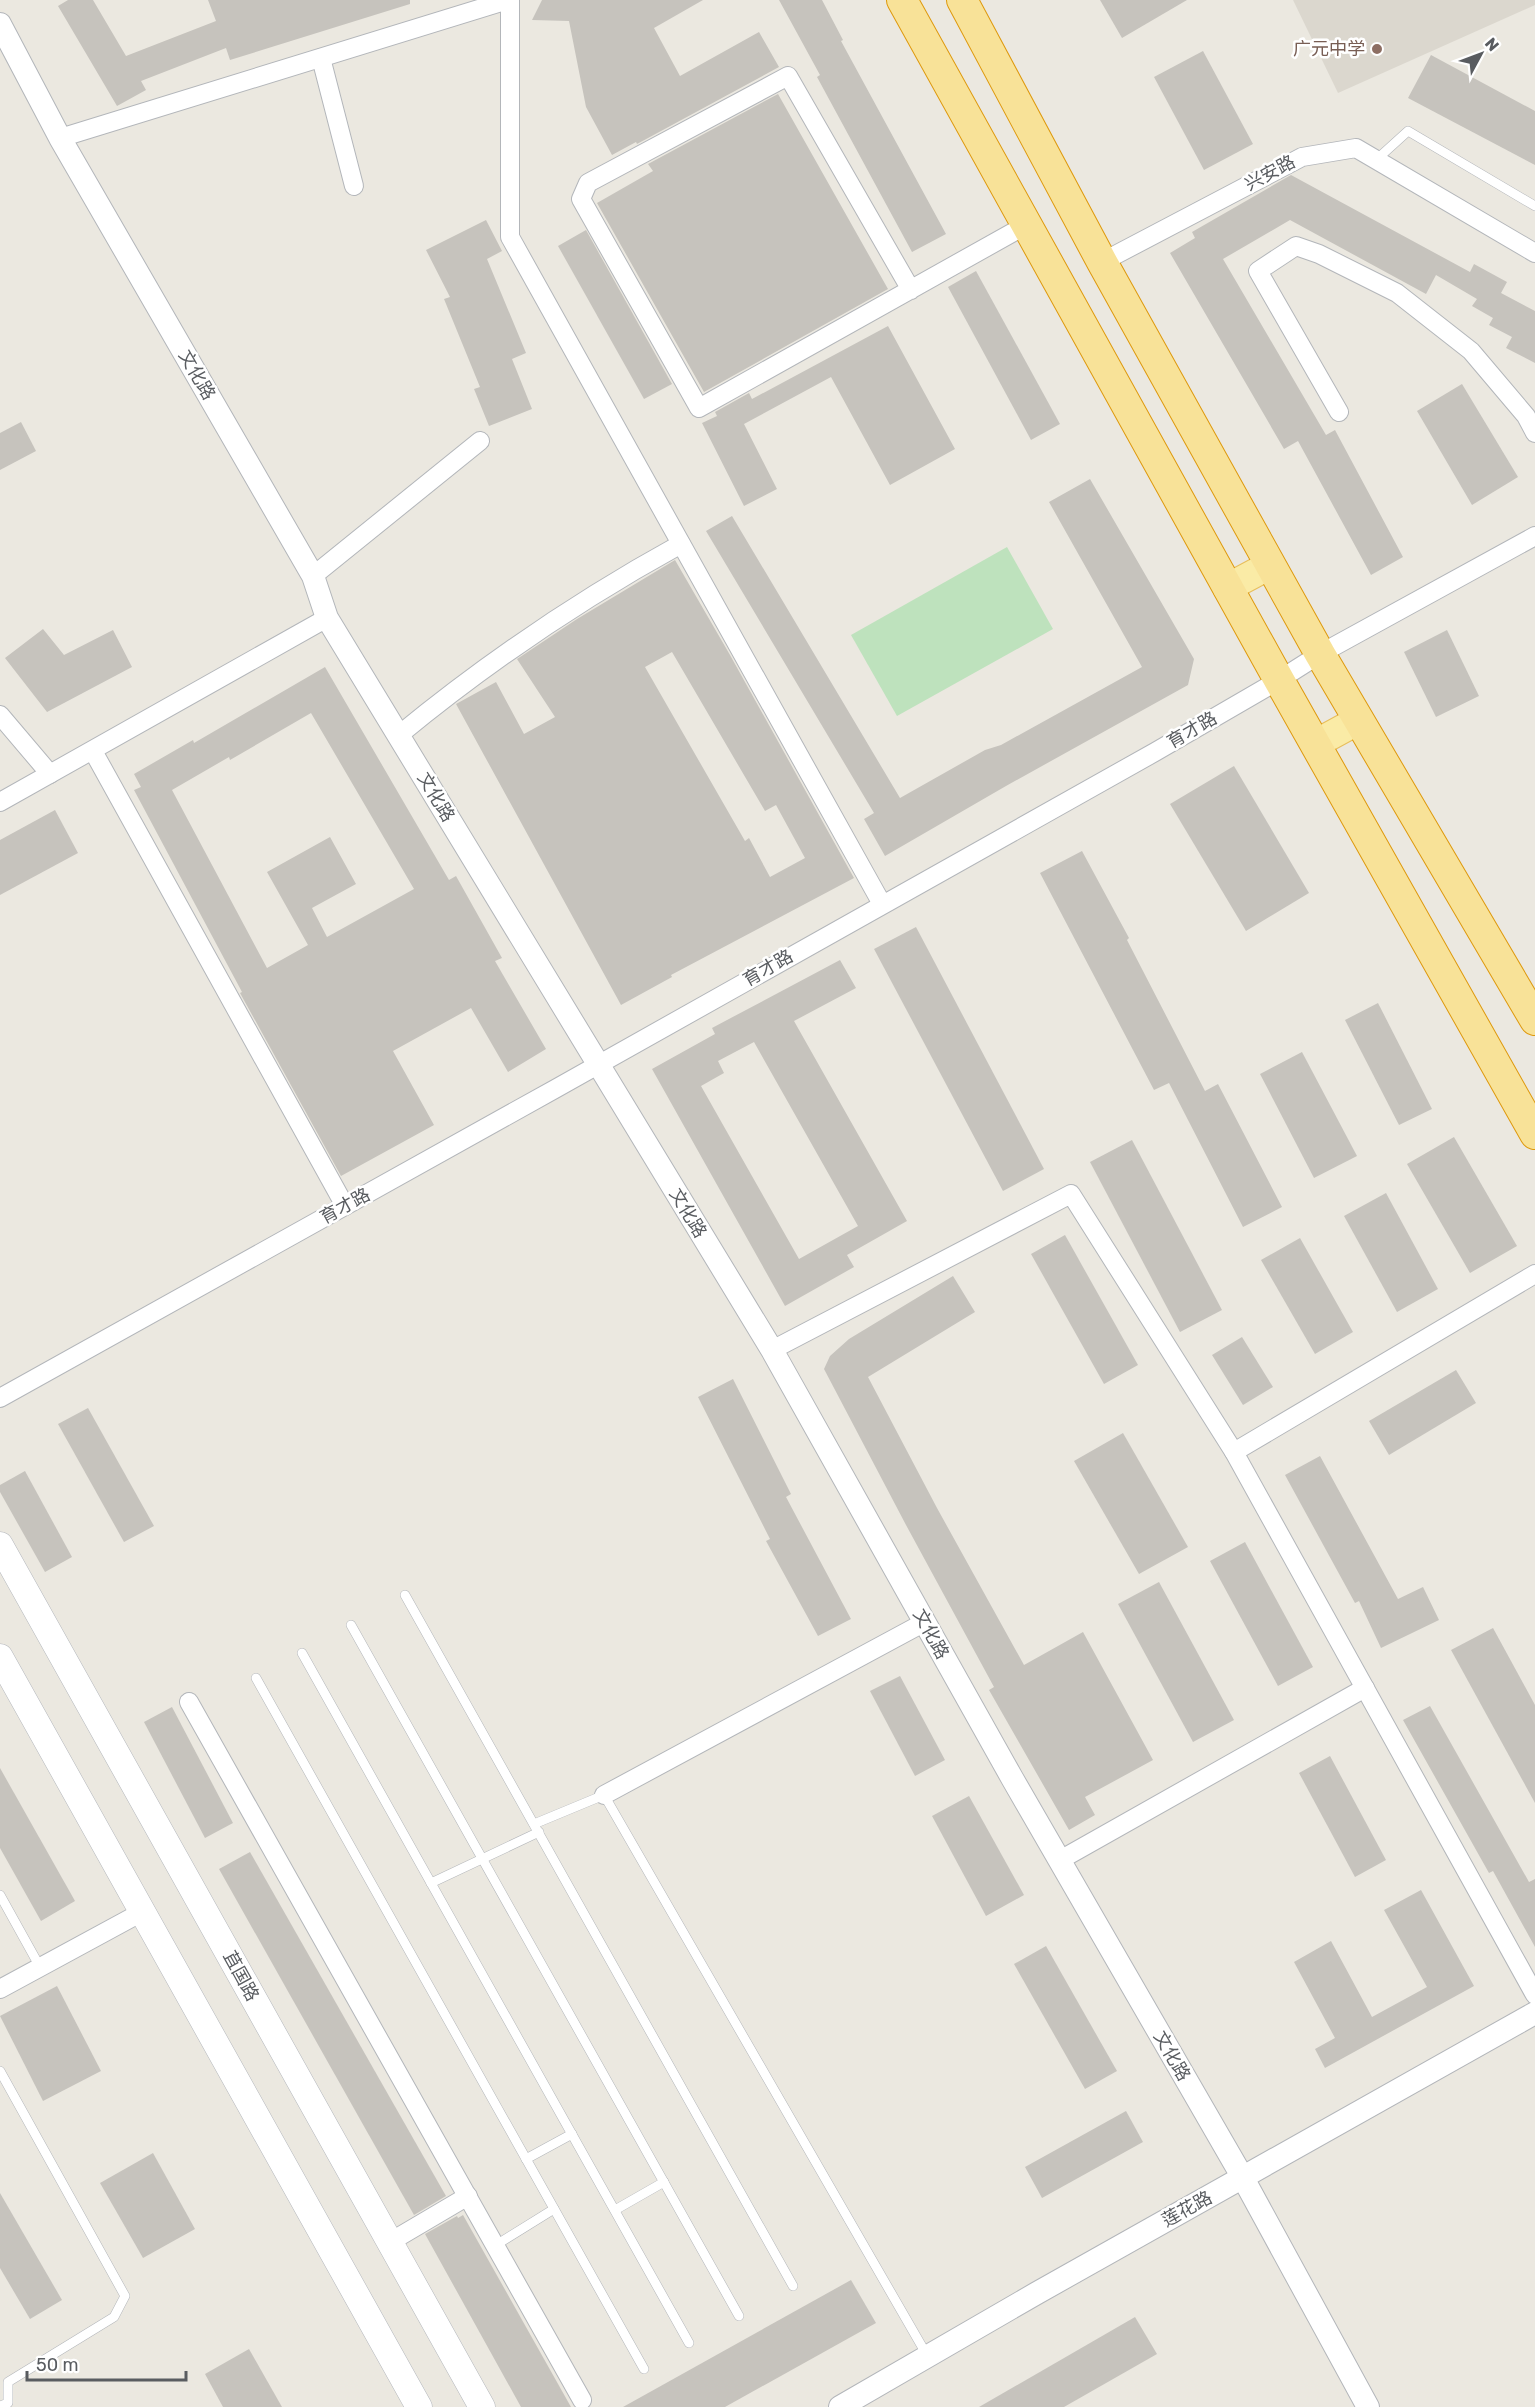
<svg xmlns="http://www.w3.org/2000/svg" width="1535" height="2407" font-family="Rubik,'Noto Sans SC',sans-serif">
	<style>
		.education { fill: #dbd7ce }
		.green { fill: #bee2bd }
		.building { fill: #c6c3bd; fill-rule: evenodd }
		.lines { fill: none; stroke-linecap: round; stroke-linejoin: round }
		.service-casing { stroke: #b3b6ba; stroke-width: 10 }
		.minor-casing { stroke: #b3b6ba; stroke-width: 20 }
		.tertiary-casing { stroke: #b3b6ba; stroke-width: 24 }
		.secondary-casing { stroke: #b4b7bc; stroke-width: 27 }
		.primary-casing { stroke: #e8be5b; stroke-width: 30 }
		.trunk-casing { stroke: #de990d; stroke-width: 32 }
		.service { stroke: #fff; stroke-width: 9 }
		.minor { stroke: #fff; stroke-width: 18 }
		.tertiary { stroke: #fff; stroke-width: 22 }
		.secondary { stroke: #fff; stroke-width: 26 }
		.primary { stroke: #faeba6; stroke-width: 28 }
		.trunk { stroke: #f8e298; stroke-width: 30 }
		.education-dot { fill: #8d6e63; stroke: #fff; stroke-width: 2 }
		.labels { text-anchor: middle; stroke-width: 5; stroke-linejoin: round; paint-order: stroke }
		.education-label { font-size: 18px; fill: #785e54; stroke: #fff; text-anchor: end }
		.street-label { font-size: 18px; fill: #595c60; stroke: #fff }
	</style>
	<rect width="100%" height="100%" fill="#ebe8e0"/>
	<path class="education" d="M1293,0H1535V5L1338,93Z"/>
	<path class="green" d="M1007,547L1053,629L897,716L851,635Z"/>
	<g class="building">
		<path d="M68,0H93L126,56L216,21L208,0H410V4L230,60L226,48L141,81L146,90L117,106L58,6Z"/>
		<path d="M542,0H703L654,28L680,76L759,32L779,67L637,144L636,142L612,155L586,107L569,21L532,20Z"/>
		<path d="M779,0H822L843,40L841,41L946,234L912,252L817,77L820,75Z"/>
		<path d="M1100,0H1187L1122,38Z"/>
		<path d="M1203,51L1253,144L1204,170L1154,77Z"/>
		<path d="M1431,55L1535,111V165L1408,98Z"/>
		<path d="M778,94L888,289L704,392L597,203L653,171L648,164Z"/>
		<path d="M1291,175L1470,272L1474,264L1507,282L1501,293L1535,311V363L1506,348L1512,337L1489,325L1493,318L1472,306L1477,299L1436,275L1426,294L1290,220L1223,259L1326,435L1335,430L1403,557L1371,575L1298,441L1284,449L1170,253L1195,238L1192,232Z"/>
		<path d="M486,220L502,251L487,259L526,353L512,359L532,409L489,426L474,389L480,387L444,299L450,297L426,250Z"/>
		<path d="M586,230L672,384L644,399L558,246Z"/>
		<path d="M976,271L1060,424L1031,440L948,287Z"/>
		<path d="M888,326L955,449L890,485L831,377L744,424L777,489L744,506L702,423L717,416L715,412L749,393L752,399Z"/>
		<path d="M1462,384L1518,477L1472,505L1417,411Z"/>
		<path d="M21,422L36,451L0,470V433Z"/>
		<path d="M1090,479L1194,659L1188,685L1006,786L885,856L864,819L874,813L706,531L732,516L900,798L985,750L1001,745L1142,667L1049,502Z"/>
		<path d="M675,560L730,655L854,878L671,975L672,977L621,1005L456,704L496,682L524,734L555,717L517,659L577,619ZM672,652L765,811L776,805L805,858L770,877L749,838L745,841L645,667Z"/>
		<path d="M43,629L64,655L113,630L132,667L47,712L5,658Z"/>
		<path d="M1447,630L1479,696L1436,717L1404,652Z"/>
		<path d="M325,667L449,880L456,876L502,958L495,961L546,1049L508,1072L471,1008L393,1051L434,1125L341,1176L240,993L242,992L134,790L141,787L134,774L193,740L194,743ZM311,713L414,889L327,937L312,908L356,884L330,837L267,872L308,945L267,968L172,790L229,757L230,760Z"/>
		<path d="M1234,766L1309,893L1246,931L1170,804Z"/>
		<path d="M55,810L78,853L0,895V840Z"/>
		<path d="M1082,851L1129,938L1127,940L1205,1091L1218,1084L1282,1207L1243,1227L1169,1083L1154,1090L1040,873Z"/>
		<path d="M916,927L1044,1169L1003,1191L874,949Z"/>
		<path d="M840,960L856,988L794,1021L907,1221L847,1255L854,1267L785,1306L652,1069L715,1034L712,1028ZM754,1042L858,1226L799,1259L701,1086L724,1073L718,1061Z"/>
		<path d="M1378,1003L1432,1109L1399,1125L1345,1020Z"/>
		<path d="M1302,1052L1357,1156L1314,1178L1260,1074Z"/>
		<path d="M1454,1137L1517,1246L1470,1273L1407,1164Z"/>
		<path d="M1132,1140L1222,1310L1180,1332L1090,1162Z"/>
		<path d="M1386,1193L1438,1289L1397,1312L1344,1216Z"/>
		<path d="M1065,1235L1138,1365L1104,1384L1031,1254Z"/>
		<path d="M1300,1238L1353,1332L1315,1354L1261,1260Z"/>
		<path d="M953,1276L975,1312L868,1377L937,1508L1024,1665L1083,1632L1153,1760L1085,1797L1095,1815L1069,1830L989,1690L994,1687L906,1525L824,1369L830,1356L849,1339Z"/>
		<path d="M1242,1337L1273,1387L1243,1405L1212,1355Z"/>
		<path d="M1456,1370L1476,1403L1389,1455L1369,1421Z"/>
		<path d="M733,1379L791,1494L786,1497L851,1619L818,1636L766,1541L770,1539L698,1397Z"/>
		<path d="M88,1408L154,1526L124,1542L58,1424Z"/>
		<path d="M1123,1433L1188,1547L1139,1574L1074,1461Z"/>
		<path d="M1320,1456L1398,1599L1423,1587L1439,1620L1381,1648L1359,1601L1355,1603L1285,1475Z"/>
		<path d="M25,1471L72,1557L45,1572L0,1492V1485Z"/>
		<path d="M1245,1542L1313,1667L1278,1686L1210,1561Z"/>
		<path d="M1159,1582L1234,1720L1193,1742L1118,1604Z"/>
		<path d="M1493,1628L1535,1705V1803L1451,1650Z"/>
		<path d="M900,1676L945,1760L915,1776L870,1691Z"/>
		<path d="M1430,1706L1529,1882L1535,1879V1947L1493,1871L1489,1873L1403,1720Z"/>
		<path d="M172,1707L233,1823L205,1838L144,1722Z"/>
		<path d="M1330,1756L1386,1860L1355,1877L1299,1773Z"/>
		<path d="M0,1768L75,1901L41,1921L0,1848Z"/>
		<path d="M969,1796L1024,1895L986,1916L932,1816Z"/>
		<path d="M250,1852L446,2196L414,2215L219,1869Z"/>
		<path d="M1421,1890L1474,1986L1325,2068L1315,2049L1335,2038L1294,1962L1331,1941L1372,2017L1427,1987L1384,1910Z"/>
		<path d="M1046,1946L1117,2071L1085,2089L1014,1964Z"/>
		<path d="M57,1986L101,2071L43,2101L0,2016Z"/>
		<path d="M1126,2111L1143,2142L1042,2198L1025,2167Z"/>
		<path d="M153,2153L195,2229L143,2258L100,2183Z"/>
		<path d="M0,2193L62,2300L30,2319L0,2268Z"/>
		<path d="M463,2215L571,2407H521L425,2234L457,2216L458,2218Z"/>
		<path d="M851,2280L876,2323L725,2407H623Z"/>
		<path d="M1135,2317L1157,2354L1064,2407H979Z"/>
		<path d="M249,2349L282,2407H223L205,2374Z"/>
	</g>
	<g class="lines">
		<g class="service-casing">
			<g id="service">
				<path d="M1376,160L1408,131L1535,206"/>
				<path d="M405,1595L793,2286"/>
				<path d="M351,1625L739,2316"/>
				<path d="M302,1653L689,2343"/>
				<path d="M256,1678L644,2369"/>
				<path d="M534,1824L604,1795L928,2357"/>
				<path d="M431,1883L539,1832"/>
				<path d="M0,1895L40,1967"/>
				<path d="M0,2071L125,2296L114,2317L8,2382V2403L0,2406"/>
				<path d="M526,2159L572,2134"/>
				<path d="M615,2210L664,2182"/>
				<path d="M496,2245L554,2209"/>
			</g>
		</g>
		<g class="minor-casing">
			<g id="minor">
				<path d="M510,0V237L882,904"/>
				<path d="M321,58L354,186"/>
				<path d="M60,138L508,0"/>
				<path d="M1102,262L1302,157L1356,148L1535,253"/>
				<path d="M911,290L788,76L588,183L581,199L699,408L1026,225"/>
				<path d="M1339,412L1258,271L1296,246L1319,254L1397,293L1471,351L1526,416L1535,433"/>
				<path d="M313,576L480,441"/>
				<path d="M0,715L50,774"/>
				<path d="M399,735C489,661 579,600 681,544"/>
				<path d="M93,751L345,1206"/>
				<path d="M0,802L327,618"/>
				<path d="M772,1350L1071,1194L1234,1452L1535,1995"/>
				<path d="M0,1398L555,1089L1155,752L1279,680L1320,654L1535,536"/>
				<path d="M1234,1452L1535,1274"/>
				<path d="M189,1702L582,2400"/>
				<path d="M604,1795L925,1622"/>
				<path d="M1060,1860L1365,1688"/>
				<path d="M0,1989L142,1912"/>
				<path d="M390,2242L468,2196"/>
			</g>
		</g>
		<g class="tertiary-casing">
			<g id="tertiary">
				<path d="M0,24L60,138L313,576L327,618L772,1350L1012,1778L1243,2178L1368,2407"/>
				<path d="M840,2407L1037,2293L1535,2013"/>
			</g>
		</g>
		<g class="secondary-casing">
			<g id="secondary">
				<path d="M0,1545L482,2407"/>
				<path d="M0,1657L419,2407"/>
			</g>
		</g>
		<g class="primary-casing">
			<g id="primary">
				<path d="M1227,588L1270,565"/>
				<path d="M1315,744L1359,720"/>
			</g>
		</g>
		<g class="trunk-casing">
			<g id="trunk">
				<path d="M902,0L1279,680L1535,1134"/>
				<path d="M962,0L1102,262L1320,654L1535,1020"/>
			</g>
		</g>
		<use href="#service" class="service"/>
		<use href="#minor" class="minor"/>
		<use href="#tertiary" class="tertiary"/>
		<use href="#secondary" class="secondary"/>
		<use href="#primary" class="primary"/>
		<use href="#trunk" class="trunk"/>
	</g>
	<circle class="education-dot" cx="1377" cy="49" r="6"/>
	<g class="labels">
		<g class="education-label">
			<text x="1365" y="55">广元中学</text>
		</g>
		<g class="street-label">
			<text transform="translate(1270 173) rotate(-28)" y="6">兴安路</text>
			<text transform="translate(197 375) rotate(60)" y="6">文化路</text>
			<text transform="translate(1192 730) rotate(-30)" y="6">育才路</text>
			<text transform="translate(436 797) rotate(59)" y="6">文化路</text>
			<text transform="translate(768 968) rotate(-30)" y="6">育才路</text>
			<text transform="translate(345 1206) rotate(-29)" y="6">育才路</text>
			<text transform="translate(688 1213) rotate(59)" y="6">文化路</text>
			<text transform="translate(931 1634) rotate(61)" y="6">文化路</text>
			<text transform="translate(241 1976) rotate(61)" y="6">苴国路</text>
			<text transform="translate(1172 2056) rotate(60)" y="6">文化路</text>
			<text transform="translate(1187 2209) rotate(-29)" y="6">莲花路</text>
		</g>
	</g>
	<g transform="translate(1481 54) rotate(49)" stroke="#ffffff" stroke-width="4.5" paint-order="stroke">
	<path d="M0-4.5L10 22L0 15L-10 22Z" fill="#595c60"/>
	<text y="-9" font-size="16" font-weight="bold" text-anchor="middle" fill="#595c60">N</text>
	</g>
	<path d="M27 2371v9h159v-9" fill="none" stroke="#595c60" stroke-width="3"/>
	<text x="36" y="2371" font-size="18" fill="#595c60" stroke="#ffffff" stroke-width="4.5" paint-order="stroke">50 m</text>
</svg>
